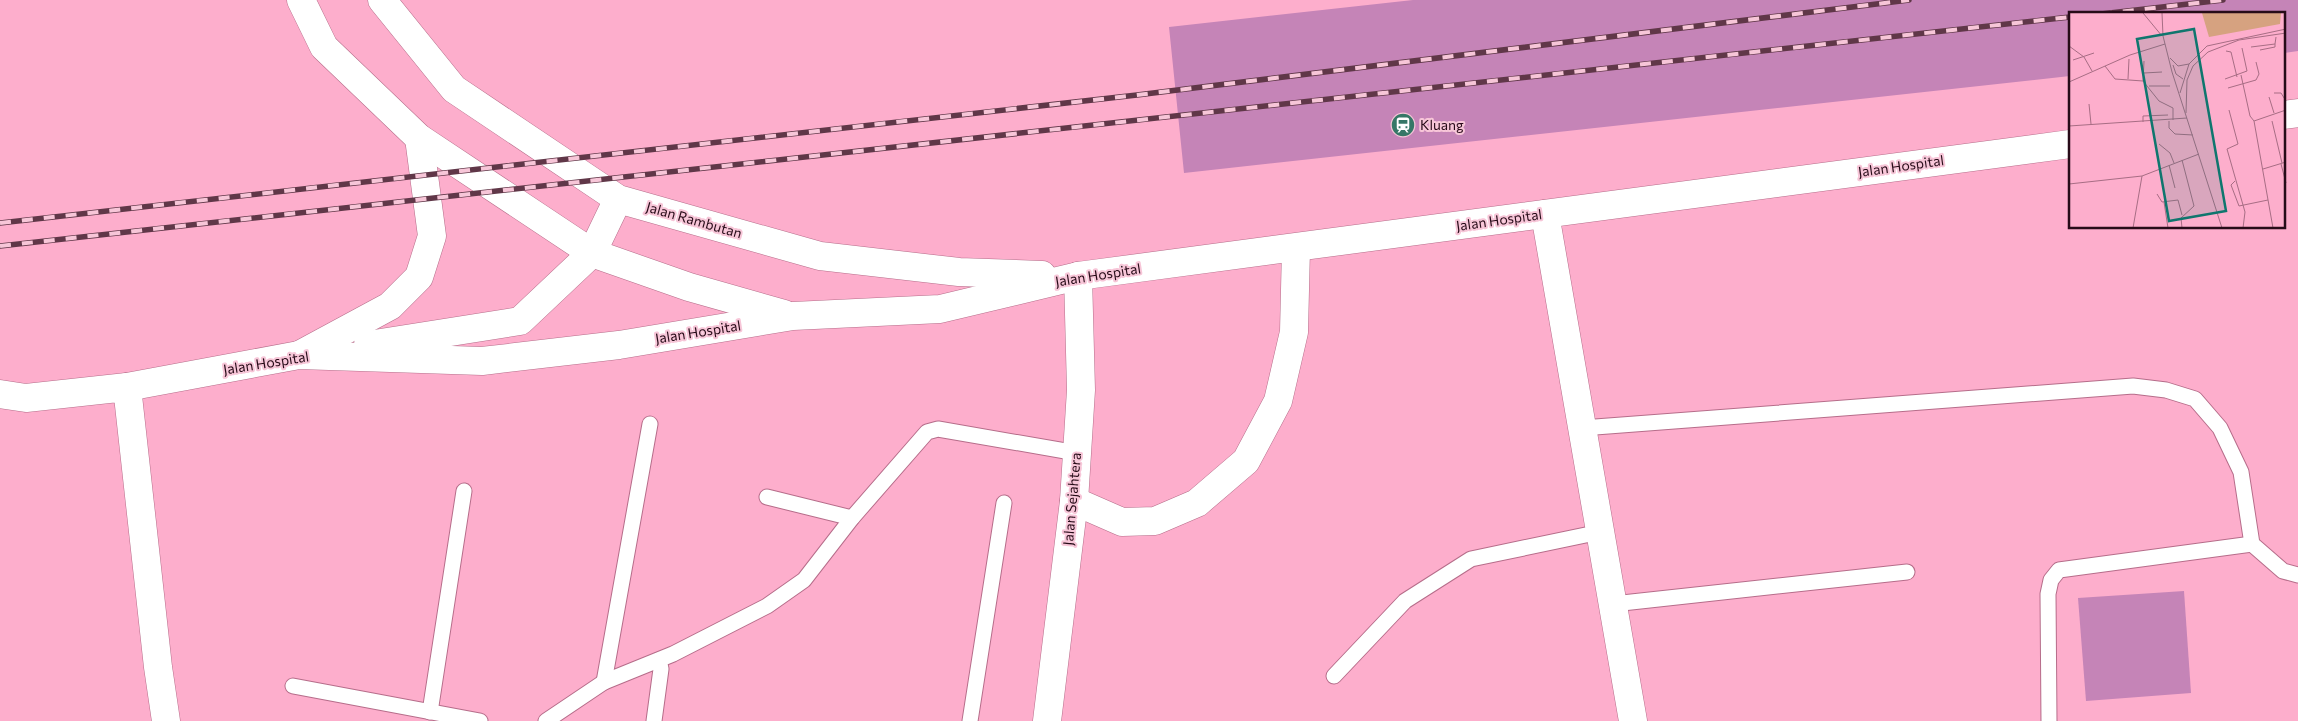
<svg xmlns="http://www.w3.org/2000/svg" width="2298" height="721" font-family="Commissioner,sans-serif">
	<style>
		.building { fill: #c584b7 }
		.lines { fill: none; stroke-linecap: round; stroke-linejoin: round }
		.service-casing { stroke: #b66d8a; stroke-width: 17 }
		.minor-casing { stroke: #b66d8a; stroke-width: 29 }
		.tertiary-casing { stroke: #b66d8a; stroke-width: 29 }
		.service { stroke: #fff; stroke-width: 15 }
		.minor { stroke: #fff; stroke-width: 28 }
		.tertiary { stroke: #fff; stroke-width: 28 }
		.rail-casing { stroke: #603748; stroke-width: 5.5 }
		.rail { stroke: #f7c6d8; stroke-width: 4; stroke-dasharray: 11; stroke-linecap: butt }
		.labels { text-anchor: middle; stroke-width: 4; stroke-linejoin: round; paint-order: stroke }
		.poi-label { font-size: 14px; fill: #270b18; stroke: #f7c6d8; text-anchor: start }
		.street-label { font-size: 14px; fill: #270b18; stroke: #f7c6d8 }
		.inset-road { fill: none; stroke: #a76d84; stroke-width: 1 }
		.view { fill: #0f766e; fill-opacity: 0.15; stroke: #0f766e; stroke-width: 2.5 }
		.inset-edge { fill: none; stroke: #270b18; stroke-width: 2.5 }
	</style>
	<rect width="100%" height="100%" fill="#fdaecc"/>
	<g class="building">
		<path d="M1413,0H2298V51L2284,53V14H2070V76L1184,173L1169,27Z"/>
		<path d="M2184,591L2191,693L2086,701L2078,598Z"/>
	</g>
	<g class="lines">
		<g class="service-casing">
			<g id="service">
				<path d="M1582,428L2133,386L2166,390L2195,399L2220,428L2241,472L2252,544L2283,571L2298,575"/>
				<path d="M767,497L852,518"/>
				<path d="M1613,604L1907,572"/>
				<path d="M1334,676L1405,601L1471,559L1600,532"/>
				<path d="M604,682L650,424"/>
				<path d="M293,686L480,721"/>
				<path d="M430,712L464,491"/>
				<path d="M546,721L604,682L673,654L767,606L804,580L852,518L927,432L938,429L1077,453"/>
				<path d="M654,721L661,669L659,660"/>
				<path d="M970,721L1004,503"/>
				<path d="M2049,721L2048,594L2051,580L2059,570L2252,544"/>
			</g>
		</g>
		<g class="minor-casing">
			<g id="minor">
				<path d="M1545,214L1633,721"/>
				<path d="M0,394L26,398L127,387L158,667L166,721"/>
				<path d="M1074,501L1122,522L1155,521L1197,503L1246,461L1278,401L1294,332L1296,248"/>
				<path d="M1047,721L1074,501L1081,390L1078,276"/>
			</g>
		</g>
		<g class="tertiary-casing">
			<g id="tertiary">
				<path d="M301,0L324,47L419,138L592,253L689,287L784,314"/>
				<path d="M382,0L454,89L618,199L820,256L959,272L1042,275"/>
				<path d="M2284,115L2298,113"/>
				<path d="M368,345L520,321L592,253L618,199"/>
				<path d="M301,354L390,306L419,277L432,236L419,138"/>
				<path d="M127,387L299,355L482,361L619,345L793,316L940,309L1078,276L2070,144"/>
			</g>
		</g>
		<use href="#service" class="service"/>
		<use href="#minor" class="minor"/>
		<use href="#tertiary" class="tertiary"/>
		<g class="rail-casing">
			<g id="rail">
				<path d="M2101,14L2223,0"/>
				<path d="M0,223L1137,95L1909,0"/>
				<path d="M0,246L2070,17"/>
			</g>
		</g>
		<use href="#rail" class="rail"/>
	</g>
	<defs>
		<g id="station-disc" transform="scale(1.25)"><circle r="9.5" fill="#367767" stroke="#f7c6d8"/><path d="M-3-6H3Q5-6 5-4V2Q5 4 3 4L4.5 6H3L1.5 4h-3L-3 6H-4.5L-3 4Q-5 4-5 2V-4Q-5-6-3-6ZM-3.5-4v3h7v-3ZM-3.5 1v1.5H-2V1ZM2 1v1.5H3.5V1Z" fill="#fff"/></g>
	</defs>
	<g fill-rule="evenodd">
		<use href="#station-disc" x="1403" y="125"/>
	</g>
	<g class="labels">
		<g class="poi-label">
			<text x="1420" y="130">Kluang</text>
		</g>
		<g class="street-label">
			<text transform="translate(1901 166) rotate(-8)" y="5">Jalan Hospital</text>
			<text transform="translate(694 220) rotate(16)" y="5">Jalan Rambutan</text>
			<text transform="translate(1499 220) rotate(-8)" y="5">Jalan Hospital</text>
			<text transform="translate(1098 275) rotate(-9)" y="5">Jalan Hospital</text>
			<text transform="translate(698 332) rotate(-9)" y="5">Jalan Hospital</text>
			<text transform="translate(266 363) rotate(-9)" y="5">Jalan Hospital</text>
			<text transform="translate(1072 499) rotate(-85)" y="5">Jalan Sejahtera</text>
		</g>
	</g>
	<g transform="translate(2069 12)">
		<rect width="216" height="216" fill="#fdaecc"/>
		<path d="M133,1H212L211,12L140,25Z" fill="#d6a280"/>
		<path class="inset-road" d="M74,1L93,24M93,1L94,24L103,60L153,216M0,34L15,45L23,59M182,35L206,32L207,25M191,38L206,35V32M157,39L162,40L168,65M101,46L109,54L120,52M4,48L25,41M104,53L107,62L114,67M36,54L46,67L74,69L90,89L104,96V108M75,61L93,60M172,63L181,104L185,109M59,67L60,47M156,67L178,59L173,36M74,69L75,49M0,70L61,43L96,32M80,74H101M159,76L187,68L190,62L187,50M111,81L120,52L138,34L217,17M205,81H212L217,89M200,85L205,101M20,92L22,112M160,98L169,132L158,137L176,200L174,216M117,101L118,68L124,54L139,40L170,28L217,21M100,109V116L106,122L124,123M185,109L204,216M185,109L217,98M203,109L213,151M74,110V104L99,103M0,114L118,106M90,132L101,141L105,151M212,152L217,171M100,153L106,176M194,157L217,150M166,169L162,173L170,194L199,188M0,172L73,164M88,182L93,190L109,188L113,203M95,190L99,216M64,216L73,164L130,142M113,216L112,206L125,194L113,148"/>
		<path class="view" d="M125,17L157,199L100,209L68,27Z"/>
		<rect width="216" height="216" class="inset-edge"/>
	</g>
</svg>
